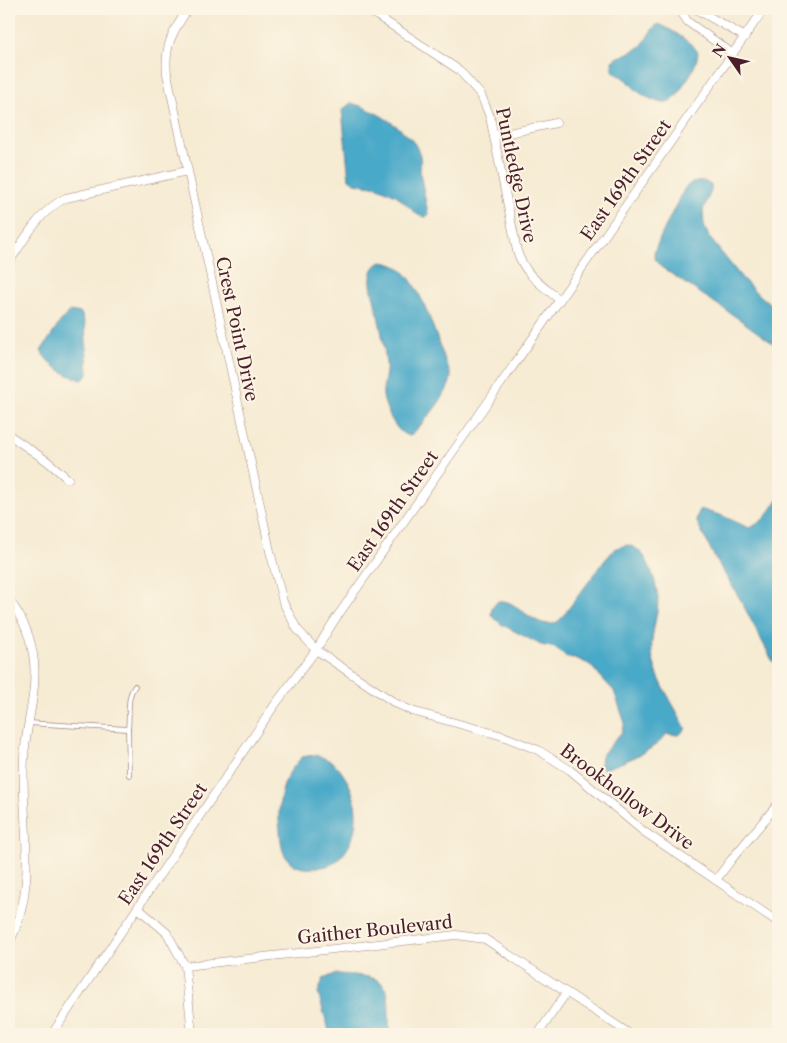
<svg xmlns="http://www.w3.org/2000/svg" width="787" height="1043" font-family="'Libre Caslon Text',serif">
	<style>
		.water { fill: #49a9c8; stroke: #4a647a }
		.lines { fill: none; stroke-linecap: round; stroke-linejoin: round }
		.lane-casing { stroke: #a0857f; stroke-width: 5.5 }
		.street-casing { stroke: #a0857f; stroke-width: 9 }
		.lane { stroke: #fff; stroke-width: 4 }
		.street { stroke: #fff; stroke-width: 8 }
		.labels { text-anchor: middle; stroke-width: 4; stroke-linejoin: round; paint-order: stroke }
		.street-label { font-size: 18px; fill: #4a1f2b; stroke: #fcf5e5 }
	</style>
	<rect width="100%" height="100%" fill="#fcf5e5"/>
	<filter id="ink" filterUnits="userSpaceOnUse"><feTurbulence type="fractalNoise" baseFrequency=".02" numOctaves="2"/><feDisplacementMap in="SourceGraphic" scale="10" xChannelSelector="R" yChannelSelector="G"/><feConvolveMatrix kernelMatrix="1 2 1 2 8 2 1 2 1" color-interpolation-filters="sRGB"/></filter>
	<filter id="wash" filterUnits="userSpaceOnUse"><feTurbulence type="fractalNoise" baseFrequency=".0096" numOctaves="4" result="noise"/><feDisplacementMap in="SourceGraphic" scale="20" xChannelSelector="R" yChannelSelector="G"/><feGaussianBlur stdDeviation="1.12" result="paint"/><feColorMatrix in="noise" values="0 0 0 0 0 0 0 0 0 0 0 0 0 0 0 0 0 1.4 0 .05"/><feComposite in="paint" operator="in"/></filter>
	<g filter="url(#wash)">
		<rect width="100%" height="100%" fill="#f6ebd3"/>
		<g class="water">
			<path d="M659,24C672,30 690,41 698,52C697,64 691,74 684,84C681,89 678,96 673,100C664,109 642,95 635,89C632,86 630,83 627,80C618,72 612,77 612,61C621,55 632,53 641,46C648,39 650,28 659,24Z"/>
			<path d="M351,103C372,108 416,133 420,156C421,161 420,167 420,172C422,186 426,200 428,214L426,217L418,215L396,195L378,187L355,183L349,179L342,110Z"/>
			<path d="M704,181L711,185V191L703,210L704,225L709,237L741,277L757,293L778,310V347L739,319L661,267C658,263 654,260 654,254C654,249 682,191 686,187C690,182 698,182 704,181Z"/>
			<path d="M381,262C389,263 396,265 402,270C425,291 438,346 451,375C452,391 422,425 410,436C396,434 388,413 384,401C380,387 388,376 386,363C384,343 380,323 375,303C373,294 370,286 371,277C372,269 375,265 381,262Z"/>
			<path d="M70,311L81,313L85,324L88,375L82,380C67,376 48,365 41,351L61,321Z"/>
			<path d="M778,499V668L772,660L740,599L715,558L696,520L700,509L723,516L749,528C764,522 770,512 778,499Z"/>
			<path d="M628,545C631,546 636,548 638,550C649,558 657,585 658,599C658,620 648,638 653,660C659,685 675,706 686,729L679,735L666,734C660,748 619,765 603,769L600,763L601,756L621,733L625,723L614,691L589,664L575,658L565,657L556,648L541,645L501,624L491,615L492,608L498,601C502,601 506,601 510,603C524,610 543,633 560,620L605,560L616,548Z"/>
			<path d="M314,755C331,759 337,764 346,779C362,804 360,847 332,864C327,867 318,867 313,868C302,869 293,867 286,857C281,850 281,840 280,831C277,814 280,791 288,775C291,769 297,763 302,757Z"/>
			<path d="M335,974C392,976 389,981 389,1034H330L318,993L323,979Z"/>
		</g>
	</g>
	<g filter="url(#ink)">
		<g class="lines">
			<g class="lane-casing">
				<g id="lane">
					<path d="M28,723L128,729C130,715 126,697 135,686"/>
					<path d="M128,729L129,775"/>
				</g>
			</g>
			<g class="street-casing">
				<g id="street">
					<path d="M188,9C173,31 164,45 167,74L270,551L283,602L297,629L316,650L395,703L412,711L503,736L538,750L570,770L643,831L778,922"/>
					<path d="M367,9L459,70L481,95L490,117L517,251C525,275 540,284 560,300"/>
					<path d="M679,9L688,22L733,54"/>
					<path d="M696,9L745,37"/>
					<path d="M494,136L556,123"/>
					<path d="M778,169V175"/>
					<path d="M9,262C25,239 40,210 66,198L187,171"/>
					<path d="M9,435L47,461L68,479"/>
					<path d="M9,600C23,618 32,640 34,662C37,694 26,725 24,757C20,822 40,882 9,944"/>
					<path d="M716,880L731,860L778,804"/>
					<path d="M138,908L167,933L185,966L192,1034"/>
					<path d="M185,966L456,935L485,939L630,1034"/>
					<path d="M52,1034L274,706L316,650L334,621L764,9"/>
					<path d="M538,1034L566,993"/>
				</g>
			</g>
			<use href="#lane" class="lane"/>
			<use href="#street" class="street"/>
		</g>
	</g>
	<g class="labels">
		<g class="street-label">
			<text transform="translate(516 175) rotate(78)" y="6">Puntledge Drive</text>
			<text transform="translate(626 180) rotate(-55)" y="6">East 169th Street</text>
			<text transform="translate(237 329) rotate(78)" y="6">Crest Point Drive</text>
			<text transform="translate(393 511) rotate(-55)" y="6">East 169th Street</text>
			<text transform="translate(627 797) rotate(37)" y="6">Brookhollow Drive</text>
			<text transform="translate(163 844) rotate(-56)" y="6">East 169th Street</text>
			<text transform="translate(375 930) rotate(-6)" y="6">Gaither Boulevard</text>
		</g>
	</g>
	<rect width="787" height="1043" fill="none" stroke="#fcf5e5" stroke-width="30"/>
	<g transform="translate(730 58) rotate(304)" stroke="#fcf5e5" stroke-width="4" paint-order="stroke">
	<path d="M0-4L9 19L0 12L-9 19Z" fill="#4a1f2b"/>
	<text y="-8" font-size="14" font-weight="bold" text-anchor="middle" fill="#4a1f2b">N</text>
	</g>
</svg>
